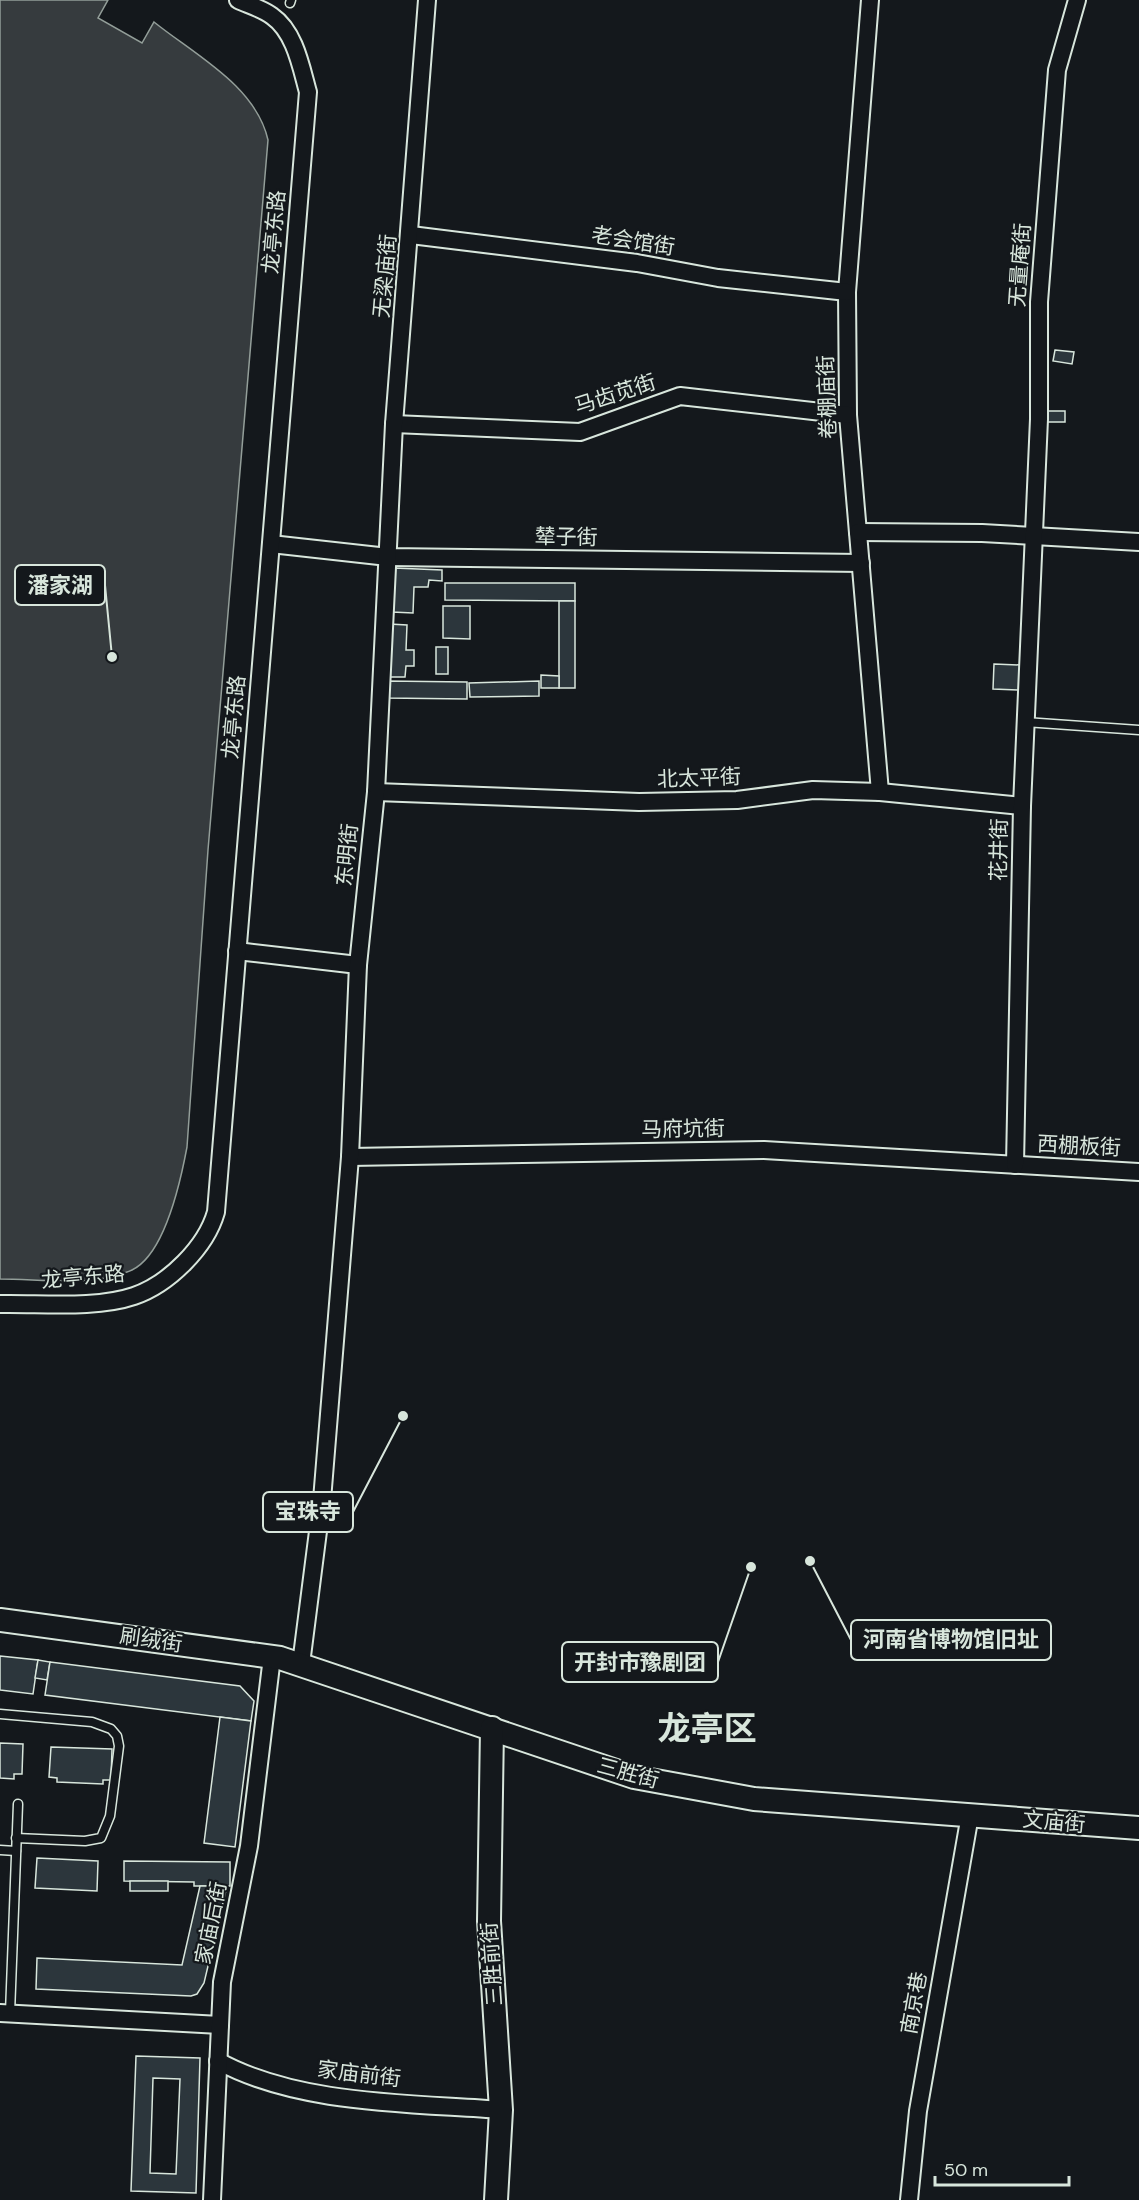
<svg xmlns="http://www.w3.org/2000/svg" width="1139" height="2200" font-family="'DM Sans','Noto Sans SC',sans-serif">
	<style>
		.water { fill: #363b3e; stroke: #939e99; stroke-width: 1.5 }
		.building { fill: #2c363c; stroke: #d8e6dc; stroke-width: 1.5; fill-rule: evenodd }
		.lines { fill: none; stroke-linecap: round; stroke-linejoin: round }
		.lane-casing { stroke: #d8e6dc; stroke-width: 11 }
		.street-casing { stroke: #d8e6dc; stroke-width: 20 }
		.secondary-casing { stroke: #d8e6dc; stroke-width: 26 }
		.lane { stroke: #14181c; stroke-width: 8 }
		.street { stroke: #14181c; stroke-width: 16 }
		.secondary { stroke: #14181c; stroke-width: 22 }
		.labels { text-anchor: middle; stroke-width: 4.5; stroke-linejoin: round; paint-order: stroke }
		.street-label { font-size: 21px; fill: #d8e6dc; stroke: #14181c }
		.town-label { font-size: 33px; font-weight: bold; fill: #d8e6dc; stroke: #14181c }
		.leader { fill: none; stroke: #d8e6dc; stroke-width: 2 }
		.callout-dot { fill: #d8e6dc; stroke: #14181c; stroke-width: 2 }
		.callout { fill: #14181c; stroke: #d8e6dc; stroke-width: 2 }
		.callout-label { font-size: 22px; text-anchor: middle; font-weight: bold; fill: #d8e6dc }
	</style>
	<rect width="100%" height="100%" fill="#14181c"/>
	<path class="water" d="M0,0H108L98,18L142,43L154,22C195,55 256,86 268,140L208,850L187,1147C181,1179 165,1254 132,1270C93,1288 42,1279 0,1279Z"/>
	<g class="building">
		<path d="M1055,350L1074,352L1072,364L1053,361Z"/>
		<rect x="1047" y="411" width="18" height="11"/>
		<path d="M394,568L442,570V581L429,580L428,587H414L413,613L392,612Z"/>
		<path d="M445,583H575V601L445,600Z"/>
		<rect x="559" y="601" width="16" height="87"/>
		<path d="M443,606H470V639L443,638Z"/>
		<path d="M389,624L407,625L406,650H414V666H406L405,677H387Z"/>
		<rect x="436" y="647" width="12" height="27"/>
		<path d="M994,664L1021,665L1020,690L993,689Z"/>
		<path d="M541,675L559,676V688H541Z"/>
		<path d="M386,681L467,682V699L386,698Z"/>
		<path d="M539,681V696L470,697L469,683Z"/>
		<path d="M0,1656L38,1660L33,1694L0,1690Z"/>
		<path d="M38,1660L50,1662L47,1680L35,1678Z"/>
		<path d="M50,1662L240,1686L254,1701L251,1721L45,1695Z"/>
		<path d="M220,1717L251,1721L235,1847L204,1843Z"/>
		<path d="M0,1743L23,1744L22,1774H14V1779L0,1778Z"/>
		<path d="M51,1747L112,1749L111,1780H103V1784L57,1782V1778L49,1777Z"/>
		<path d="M37,1858L98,1861L97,1891L35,1888Z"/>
		<path d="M124,1861L230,1862V1886H194V1882L124,1881Z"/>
		<rect x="130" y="1881" width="38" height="10"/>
		<path d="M200,1886H227L204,1983L197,1994L191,1996L36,1989L37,1958L182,1965Z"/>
		<path d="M136,2056L200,2058L196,2193L131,2191ZM153,2078L180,2079L176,2174L150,2173Z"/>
	</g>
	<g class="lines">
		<g class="lane-casing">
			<g id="lane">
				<path d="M290,3L291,0"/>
				<path d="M1025,722L1139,730"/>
				<path d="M0,1714L92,1722L111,1729L117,1736L119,1746L110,1816L101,1838L85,1841L16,1838"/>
				<path d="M0,1850L16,1851"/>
				<path d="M10,2013L18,1804"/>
			</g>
		</g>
		<g class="street-casing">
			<g id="street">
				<path d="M870,0L847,292L848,415L880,792"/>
				<path d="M411,235L637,263L718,278L847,292"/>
				<path d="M394,424L580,432L680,396L848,415"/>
				<path d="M858,532L982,533L1139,542"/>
				<path d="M271,544L388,557L861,563"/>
				<path d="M376,792L639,802L737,800L813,790L880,792L1022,806"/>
				<path d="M237,951L358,965"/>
				<path d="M350,1157L764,1150L1139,1172"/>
				<path d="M1015,1165L1022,806L1039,419V302L1057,70L1077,0"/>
				<path d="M0,1304C40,1303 96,1309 134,1296C169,1284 206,1247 216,1212L308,92C301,67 295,32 272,16C263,9 249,5 238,0"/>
				<path d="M301,1664L322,1500L350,1157L358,965L376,792L394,424L427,0"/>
				<path d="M0,2013L220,2025"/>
				<path d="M218,2061C298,2105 411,2103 501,2110"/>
				<path d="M212,2200L222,1982L249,1846L272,1657"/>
				<path d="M909,2200L918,2111L970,1815"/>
			</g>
		</g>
		<g class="secondary-casing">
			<g id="secondary">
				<path d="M0,1620L280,1658L634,1777L754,1799L1139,1828"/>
				<path d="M492,1728L489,1921L501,2110L496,2200"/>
			</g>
		</g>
		<use href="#lane" class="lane"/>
		<use href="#street" class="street"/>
		<use href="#secondary" class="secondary"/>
	</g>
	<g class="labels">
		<g class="street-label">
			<text transform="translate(274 232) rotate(-85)" y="7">龙亭东路</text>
			<text transform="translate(633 241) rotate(9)" y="7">老会馆街</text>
			<text transform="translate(1020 265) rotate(-86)" y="7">无量庵街</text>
			<text transform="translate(385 276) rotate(-85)" y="7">无梁庙街</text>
			<text transform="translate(615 394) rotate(-18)" y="7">马齿苋街</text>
			<text transform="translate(827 397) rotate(-92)" y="7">卷棚庙街</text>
			<text transform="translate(566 537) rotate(1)" y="7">辇子街</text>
			<text transform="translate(234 717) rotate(-85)" y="7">龙亭东路</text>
			<text transform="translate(699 778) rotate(-2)" y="7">北太平街</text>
			<text transform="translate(999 850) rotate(-89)" y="7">花井街</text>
			<text transform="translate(347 855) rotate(-84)" y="7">东明街</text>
			<text transform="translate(683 1129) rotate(-1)" y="7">马府坑街</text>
			<text transform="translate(1079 1146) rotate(3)" y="7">西棚板街</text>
			<text transform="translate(83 1277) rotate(-5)" y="7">龙亭东路</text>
			<text transform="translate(151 1640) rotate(8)" y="7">刷绒街</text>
			<text transform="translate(628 1773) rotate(15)" y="7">三胜街</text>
			<text transform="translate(1054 1822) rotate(5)" y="7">文庙街</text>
			<text transform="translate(211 1923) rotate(-79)" y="7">家庙后街</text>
			<text transform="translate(492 1964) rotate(-94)" y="7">三胜前街</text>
			<text transform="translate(914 2003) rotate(-80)" y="7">南京巷</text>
			<text transform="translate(359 2074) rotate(7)" y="7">家庙前街</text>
		</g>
		<g class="town-label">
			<text x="707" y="1740">龙亭区</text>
		</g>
	</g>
	<path class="leader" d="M112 657L105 585M403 1416L353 1512M810 1561L851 1640M751 1567L718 1662"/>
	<g class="callout-dot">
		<circle cx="112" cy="657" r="6"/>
		<circle cx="403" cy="1416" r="6"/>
		<circle cx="810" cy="1561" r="6"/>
		<circle cx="751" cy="1567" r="6"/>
	</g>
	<g class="callout">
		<rect x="15" y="565" width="90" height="40" rx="6"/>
		<rect x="263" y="1492" width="90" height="40" rx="6"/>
		<rect x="851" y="1620" width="200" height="40" rx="6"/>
		<rect x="562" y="1642" width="156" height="40" rx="6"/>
	</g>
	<g class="callout-label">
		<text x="60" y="593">潘家湖</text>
		<text x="308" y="1519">宝珠寺</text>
		<text x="951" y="1647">河南省博物馆旧址</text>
		<text x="640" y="1670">开封市豫剧团</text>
	</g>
	<path d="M935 2176v9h134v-9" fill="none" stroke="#d8e6dc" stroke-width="3"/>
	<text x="944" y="2176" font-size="18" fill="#d8e6dc" stroke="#14181c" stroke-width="4.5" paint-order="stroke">50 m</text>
</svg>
